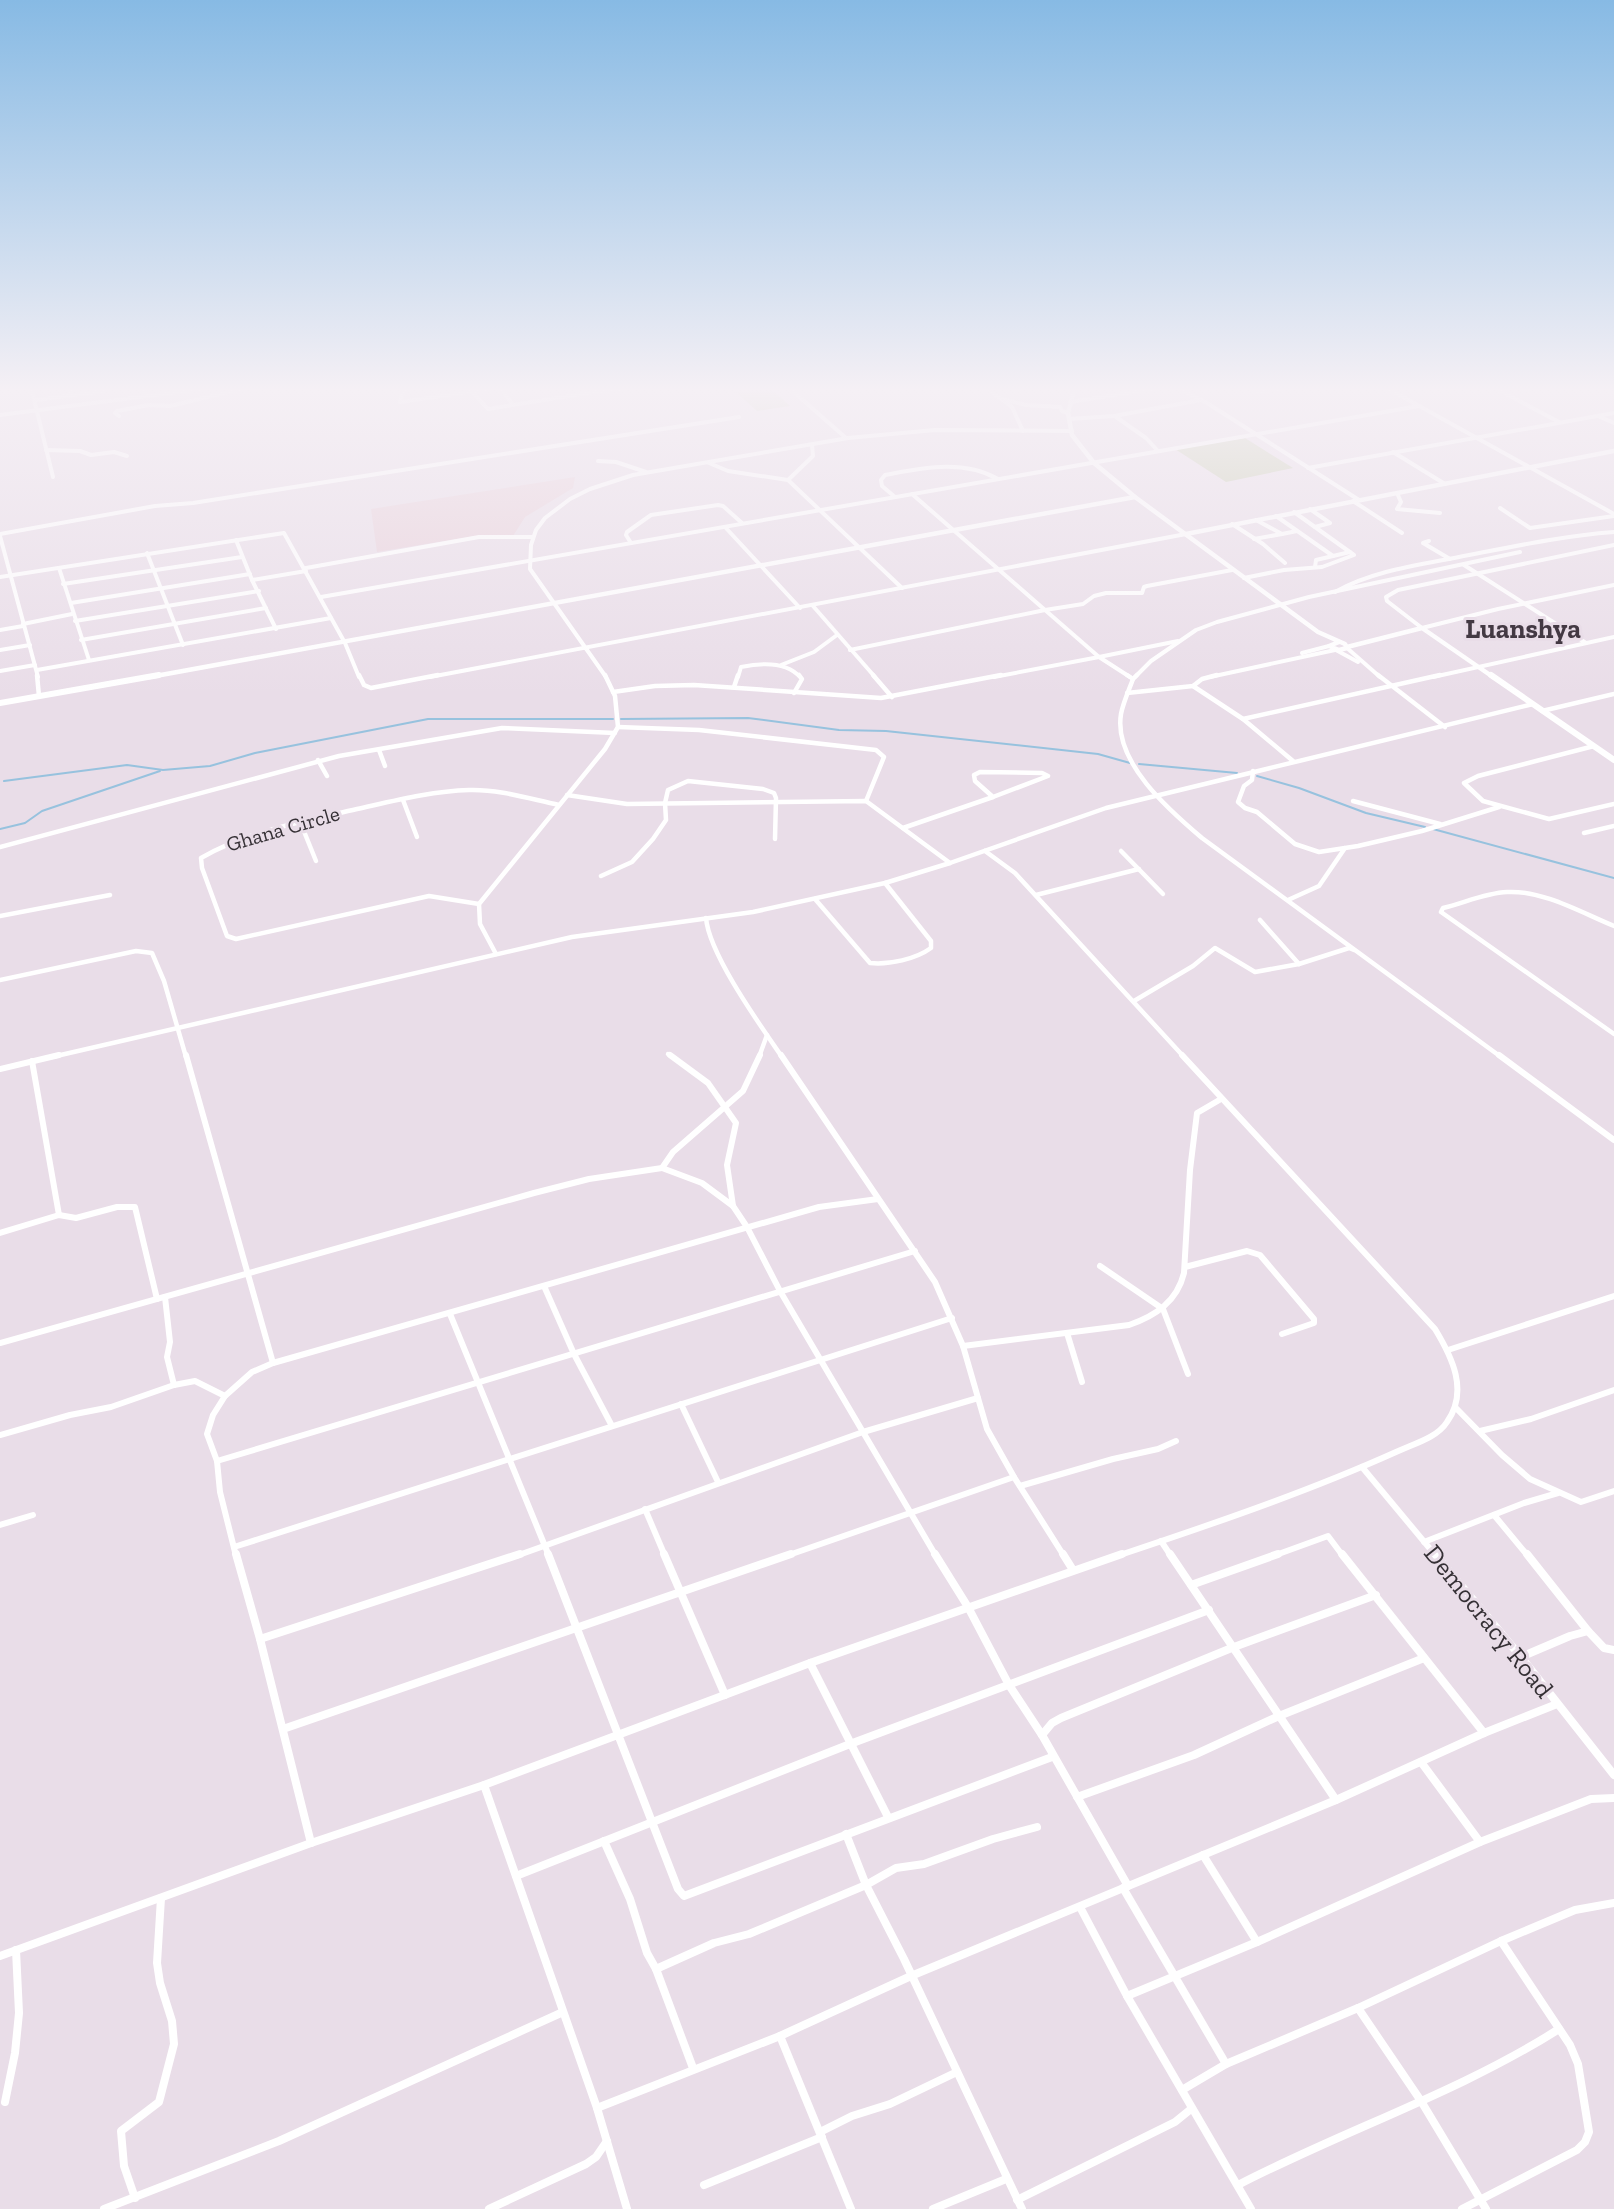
<svg xmlns="http://www.w3.org/2000/svg" width="1614" height="2209" font-family="'Zilla Slab',serif">
	<style>
		.medical { fill: #e8d0da }
		.green { fill: #c7cbb0 }
		.lines { fill: none; stroke-linecap: round; stroke-linejoin: round }
		.stream { stroke: #97c2de; stroke-width: 2 }
		.minor-far3 { stroke: #fff; stroke-width: 4 }
		.minor-far2 { stroke: #fff; stroke-width: 4.5 }
		.minor-far1 { stroke: #fff; stroke-width: 6 }
		.minor { stroke: #fff; stroke-width: 8 }
		.tertiary-far1 { stroke: #fff; stroke-width: 4.5 }
		.tertiary { stroke: #fff; stroke-width: 6 }
		.secondary-far1 { stroke: #fff; stroke-width: 4.5 }
		.secondary { stroke: #fff; stroke-width: 6 }
		.labels { text-anchor: middle; stroke-width: 6; stroke-linejoin: round; paint-order: stroke }
		.street-label { font-size: 21px; fill: #353035; stroke: #e9dde8 }
		.near-street-label { font-size: 26px; fill: #353035; stroke: #e9dde8 }
		.far-town-label { font-size: 27px; font-weight: bold; fill: #433943; stroke: #e9dde8 }
	</style>
	<rect width="100%" height="100%" fill="#e9dde8"/>
	<path class="medical" d="M575,477L573,488L525,517L513,536H475L377,552L371,509Z"/>
	<g class="green">
		<path d="M769,387L790,406L757,411L736,392Z"/>
		<path d="M1245,438L1293,468L1226,482L1175,449Z"/>
	</g>
	<g class="lines">
		<g class="stream">
			<path d="M621,719L748,718L839,730L886,731L1098,754L1130,763"/>
			<path d="M1139,764L1237,773"/>
			<path d="M1257,776L1299,788L1366,813L1425,827"/>
			<path d="M4,781L127,765L163,770L210,766L255,753L428,719H613"/>
			<path d="M0,829L25,823L42,811L160,771"/>
			<path d="M1433,829L1614,878"/>
		</g>
		<g class="minor-far3">
			<path d="M31,387L53,477"/>
			<path d="M69,387L72,395"/>
			<path d="M142,387L147,396"/>
			<path d="M408,387L402,394L400,402L503,387"/>
			<path d="M500,387L513,405"/>
			<path d="M788,387L846,438"/>
			<path d="M985,387L1012,407L1023,431"/>
			<path d="M1176,387L1207,403L1359,500"/>
			<path d="M1385,387L1614,514"/>
			<path d="M1493,387L1559,422"/>
			<path d="M471,391L488,409L600,391L642,387"/>
			<path d="M1257,392L1290,387"/>
			<path d="M1002,399L1026,405L1060,407L1062,411L1068,413"/>
			<path d="M36,400L104,391"/>
			<path d="M1070,402L1164,387"/>
			<path d="M0,415L217,387"/>
			<path d="M119,416L115,413L117,411L149,405L170,406L249,387"/>
			<path d="M1116,417L1146,438L1158,451"/>
			<path d="M1600,417L1614,423"/>
			<path d="M1069,419L1114,416L1201,400"/>
			<path d="M46,450L80,451L91,455L114,452L127,456"/>
			<path d="M1393,452L1445,484"/>
			<path d="M598,461L616,462L646,472"/>
			<path d="M709,463L728,471L788,480L902,588"/>
			<path d="M1308,468L1614,413"/>
			<path d="M788,480L813,456L812,445"/>
			<path d="M1397,493L1401,502L1397,509L1440,513"/>
			<path d="M895,497L882,486L881,480L885,475C923,468 962,459 998,479"/>
			<path d="M1353,501L1402,533"/>
			<path d="M1500,508L1530,528L1614,516"/>
			<path d="M1310,509L1330,523L1315,527"/>
			<path d="M1276,516L1333,556"/>
			<path d="M1256,520L1282,534L1297,531"/>
			<path d="M1232,524L1263,544L1285,563"/>
			<path d="M725,527L800,608"/>
			<path d="M0,534L155,506L193,503L739,417"/>
			<path d="M0,536L38,677"/>
			<path d="M1254,539L1282,534"/>
			<path d="M236,540L252,580L276,629"/>
			<path d="M1429,541L1423,543L1450,559"/>
			<path d="M631,543L626,535L627,532L651,515L718,505L723,506L742,523"/>
			<path d="M1614,545L1398,590L1386,597L1387,601L1422,628L1498,609L1614,585"/>
			<path d="M147,553L183,645"/>
			<path d="M1464,565L1586,643"/>
			<path d="M1315,567L1316,560L1350,552"/>
			<path d="M59,568L89,660"/>
			<path d="M306,568L479,537H533"/>
			<path d="M0,577L284,533L345,643L359,677"/>
			<path d="M1244,578L1284,570L1322,567L1354,555L1294,512"/>
			<path d="M252,580L306,571"/>
			<path d="M63,584L242,557"/>
			<path d="M1335,592C1372,571 1418,565 1459,557C1511,547 1561,536 1614,532"/>
			<path d="M321,599V597L1419,406"/>
			<path d="M71,603L250,574"/>
			<path d="M813,606L875,677"/>
			<path d="M1045,610L1083,604L1094,596L1106,593H1142L1144,587L1147,586L1232,570"/>
			<path d="M1045,610L1099,657L1178,641"/>
			<path d="M75,621L259,591"/>
			<path d="M23,624L72,614"/>
			<path d="M0,630L23,626"/>
			<path d="M81,640L266,608"/>
			<path d="M1347,648L1380,677"/>
			<path d="M0,650L30,645"/>
			<path d="M850,650L1045,610L912,494"/>
			<path d="M1336,650L1358,662"/>
			<path d="M1302,653L1329,646"/>
			<path d="M781,665L814,652L837,635"/>
			<path d="M37,670L331,618"/>
			<path d="M0,671L35,665"/>
			<path d="M430,677L1186,534"/>
			<path d="M606,677L530,569L531,545L536,530L545,518L570,499L590,489L633,475L848,438L935,430L1072,431"/>
			<path d="M738,677L741,667C760,663 786,661 800,677"/>
			<path d="M994,677L1099,657L1130,677"/>
			<path d="M1135,677L1151,661L1196,630L1217,622L1309,597L1520,552"/>
			<path d="M1210,677L1335,650"/>
			<path d="M1433,677L1614,637"/>
		</g>
		<g class="minor-far2">
			<path d="M37,675L39,696"/>
			<path d="M359,675L364,685L371,688L438,675"/>
			<path d="M873,675L892,697"/>
			<path d="M1127,675L1133,679"/>
			<path d="M1137,675L1133,679C1129,690 1123,703 1121,714C1113,762 1170,811 1202,838L1501,1057"/>
			<path d="M1378,675L1445,727"/>
			<path d="M1193,686L1243,719L1293,761"/>
			<path d="M734,687L738,675"/>
			<path d="M613,692L655,686L694,685L881,698L1001,675"/>
			<path d="M794,693L802,679L799,675"/>
			<path d="M1127,693L1193,686L1202,679L1217,675"/>
			<path d="M1542,711L1614,694"/>
			<path d="M1243,719L1440,675"/>
			<path d="M618,727L699,730L876,750L884,757L866,801"/>
			<path d="M1594,746L1478,776L1464,783L1483,801L1549,819L1614,804"/>
			<path d="M379,750L385,766"/>
			<path d="M318,760L327,776"/>
			<path d="M1253,771L1252,780L1244,786L1238,802L1245,808L1257,812L1295,844L1319,852L1358,846L1422,831L1499,807"/>
			<path d="M980,772L1042,773L1048,776L993,797L975,781L974,775Z"/>
			<path d="M567,795L627,804L866,801L950,863"/>
			<path d="M403,800L417,837"/>
			<path d="M1353,801L1440,824"/>
			<path d="M301,824L316,861"/>
			<path d="M903,828L993,797"/>
			<path d="M1584,833L1614,826"/>
			<path d="M0,847L339,756L502,728L615,733"/>
			<path d="M985,851L1015,873L1184,1057"/>
			<path d="M1121,851L1163,894"/>
			<path d="M601,876L632,862L653,839L666,820L665,803L668,790L688,781L763,789L774,793L776,798L775,839"/>
			<path d="M1036,895L1139,869"/>
			<path d="M815,899L870,963C889,965 916,959 931,948V941L885,883"/>
			<path d="M1288,900L1319,886L1345,848"/>
			<path d="M479,904L429,896L236,939L227,936L202,868L201,858C248,831 305,821 357,809C393,801 432,791 469,790C499,789 530,799 559,805"/>
			<path d="M0,916L110,895"/>
			<path d="M706,918C709,954 760,1025 782,1057"/>
			<path d="M1260,920L1299,964"/>
			<path d="M1614,926C1582,913 1543,890 1507,892C1485,893 1464,903 1443,908L1441,912L1614,1034"/>
			<path d="M496,954L480,924L479,904L605,749L618,727L615,696L605,675"/>
			<path d="M0,980L136,951L152,953L164,981L186,1057"/>
			<path d="M1134,1001L1193,966L1215,948L1255,972L1299,964L1349,948L1354,950"/>
			<path d="M668,1054L673,1057"/>
			<path d="M52,1057L572,937L753,912L885,883L950,863L1106,808L1533,704"/>
			<path d="M759,1057L767,1035"/>
		</g>
		<g class="minor-far1">
			<path d="M186,1055L273,1363"/>
			<path d="M670,1055L708,1083L736,1123L727,1165L733,1206"/>
			<path d="M781,1055L935,1282L963,1346L987,1429L1014,1477L1064,1556"/>
			<path d="M1499,1055L1614,1140"/>
			<path d="M32,1061L59,1215"/>
			<path d="M0,1069L59,1055"/>
			<path d="M662,1168L702,1183L733,1206L747,1227L780,1291L936,1556"/>
			<path d="M0,1233L59,1215L76,1218L117,1207H135L157,1299"/>
			<path d="M1100,1266L1163,1309L1188,1374"/>
			<path d="M1185,1267L1247,1251L1260,1255L1314,1319V1323L1282,1334"/>
			<path d="M544,1286L574,1354L612,1426"/>
			<path d="M165,1297L170,1342L167,1357L174,1385"/>
			<path d="M450,1314L549,1556"/>
			<path d="M1067,1333L1082,1382"/>
			<path d="M0,1343L534,1193L589,1179L662,1168L673,1152L743,1091L760,1055"/>
			<path d="M963,1346L1129,1325C1155,1316 1177,1302 1184,1273L1190,1170L1197,1113L1221,1099"/>
			<path d="M1448,1350L1614,1296"/>
			<path d="M681,1404L718,1482"/>
			<path d="M1455,1407L1502,1455L1530,1479L1581,1502L1614,1491"/>
			<path d="M1480,1431L1531,1419L1614,1390"/>
			<path d="M0,1435L70,1415L111,1407L174,1385L195,1381L225,1396"/>
			<path d="M217,1461L915,1251"/>
			<path d="M1362,1467L1436,1556"/>
			<path d="M1020,1486L1113,1459L1158,1449L1176,1441"/>
			<path d="M645,1509L665,1556"/>
			<path d="M1494,1515L1528,1556"/>
			<path d="M0,1525L33,1515"/>
			<path d="M1161,1541L1171,1556"/>
			<path d="M1424,1542L1524,1503L1558,1493"/>
			<path d="M234,1547L952,1318"/>
			<path d="M236,1556L220,1492L217,1461L207,1434L213,1415L225,1396L252,1372L273,1363L819,1207L878,1199"/>
			<path d="M516,1556L863,1432L978,1398"/>
			<path d="M786,1556L1014,1477"/>
			<path d="M1117,1556C1210,1525 1307,1492 1396,1452C1413,1444 1437,1438 1447,1422C1469,1391 1452,1357 1435,1329L1182,1055"/>
			<path d="M1273,1556L1328,1536L1343,1556"/>
		</g>
		<g class="minor">
			<path d="M236,1554L260,1639L311,1843"/>
			<path d="M548,1554L678,1889L684,1896L1052,1757"/>
			<path d="M664,1554L725,1695"/>
			<path d="M935,1554L968,1607L1009,1685L1042,1735L1128,1886"/>
			<path d="M1063,1554L1073,1570"/>
			<path d="M1170,1554L1336,1800"/>
			<path d="M1342,1554L1484,1733"/>
			<path d="M1435,1554L1521,1657L1614,1775"/>
			<path d="M1191,1585L1278,1554"/>
			<path d="M1588,1631L1604,1648L1614,1650"/>
			<path d="M260,1639L520,1554"/>
			<path d="M1521,1657L1570,1636L1588,1631L1527,1554"/>
			<path d="M810,1663L888,1817"/>
			<path d="M283,1729L791,1554"/>
			<path d="M1042,1735L1052,1723L1061,1718L1234,1647L1376,1595"/>
			<path d="M1421,1762L1480,1842L1591,1799L1614,1798"/>
			<path d="M484,1785L597,2108"/>
			<path d="M1077,1797L1194,1755L1279,1716L1424,1658"/>
			<path d="M846,1834L866,1885L904,1959L1022,2209"/>
			<path d="M604,1841L630,1899L647,1953L656,1969L693,2068"/>
			<path d="M1203,1855L1257,1942"/>
			<path d="M516,1876L850,1744L1209,1610"/>
			<path d="M1123,1888L1226,2064"/>
			<path d="M1080,1907L1127,1996L1251,2209"/>
			<path d="M0,1956L311,1843L484,1785L810,1663L1122,1554"/>
			<path d="M656,1969L714,1943L749,1934L866,1885L896,1868L924,1864L993,1839L1037,1827"/>
			<path d="M1127,1996L1257,1942L1480,1842"/>
			<path d="M780,2036L851,2209"/>
			<path d="M1182,2090L1226,2064L1358,2008"/>
			<path d="M5,2102L15,2053L19,2013L16,1950"/>
			<path d="M820,2132L852,2116L890,2104L957,2072"/>
			<path d="M704,2185L822,2137"/>
			<path d="M1238,2185C1344,2130 1458,2093 1559,2029"/>
			<path d="M135,2198L124,2166L121,2131L159,2102L174,2044L172,2021L160,1983L157,1963L161,1898"/>
			<path d="M1017,2200L1175,2122L1191,2109"/>
			<path d="M104,2209L279,2141L563,2012"/>
			<path d="M489,2209L586,2164L596,2157L607,2141"/>
			<path d="M627,2209L597,2108L780,2036L911,1976L1336,1800L1484,1733L1557,1704"/>
			<path d="M933,2209L1006,2179"/>
			<path d="M1462,2209L1577,2150L1585,2142L1589,2132L1578,2064L1570,2045L1501,1941"/>
			<path d="M1486,2209L1421,2101L1358,2008L1501,1941L1575,1910L1614,1903"/>
		</g>
		<g class="tertiary-far1">
			<path d="M1186,534L1614,451"/>
			<path d="M150,677L1135,497"/>
		</g>
		<path class="tertiary" d="M0,703L159,675"/>
		<g class="secondary-far1">
			<path d="M1075,387L1068,413L1072,435L1094,463L1135,497L1318,632L1345,644L1347,648L1339,650L1329,646L1339,642"/>
			<path d="M1347,647L1422,628L1493,677"/>
		</g>
		<path class="secondary" d="M1491,675L1614,760"/>
	</g>
	<linearGradient id="sky" x2="0" y2="1"><stop stop-color="#87bae4"/><stop offset="0.56" stop-color="#f5f0f5"/><stop offset="1" stop-color="#f5f0f5" stop-opacity="0"/></linearGradient>
	<rect width="1614" height="696" fill="url(#sky)"/>
	<g class="labels">
		<g class="street-label">
			<text transform="translate(283 829) rotate(-16)" y="7">Ghana Circle</text>
		</g>
		<g class="near-street-label">
			<text transform="translate(1489 1621) rotate(51)" y="9">Democracy Road</text>
		</g>
		<g class="far-town-label">
			<text x="1523" y="638">Luanshya</text>
		</g>
	</g>
</svg>
